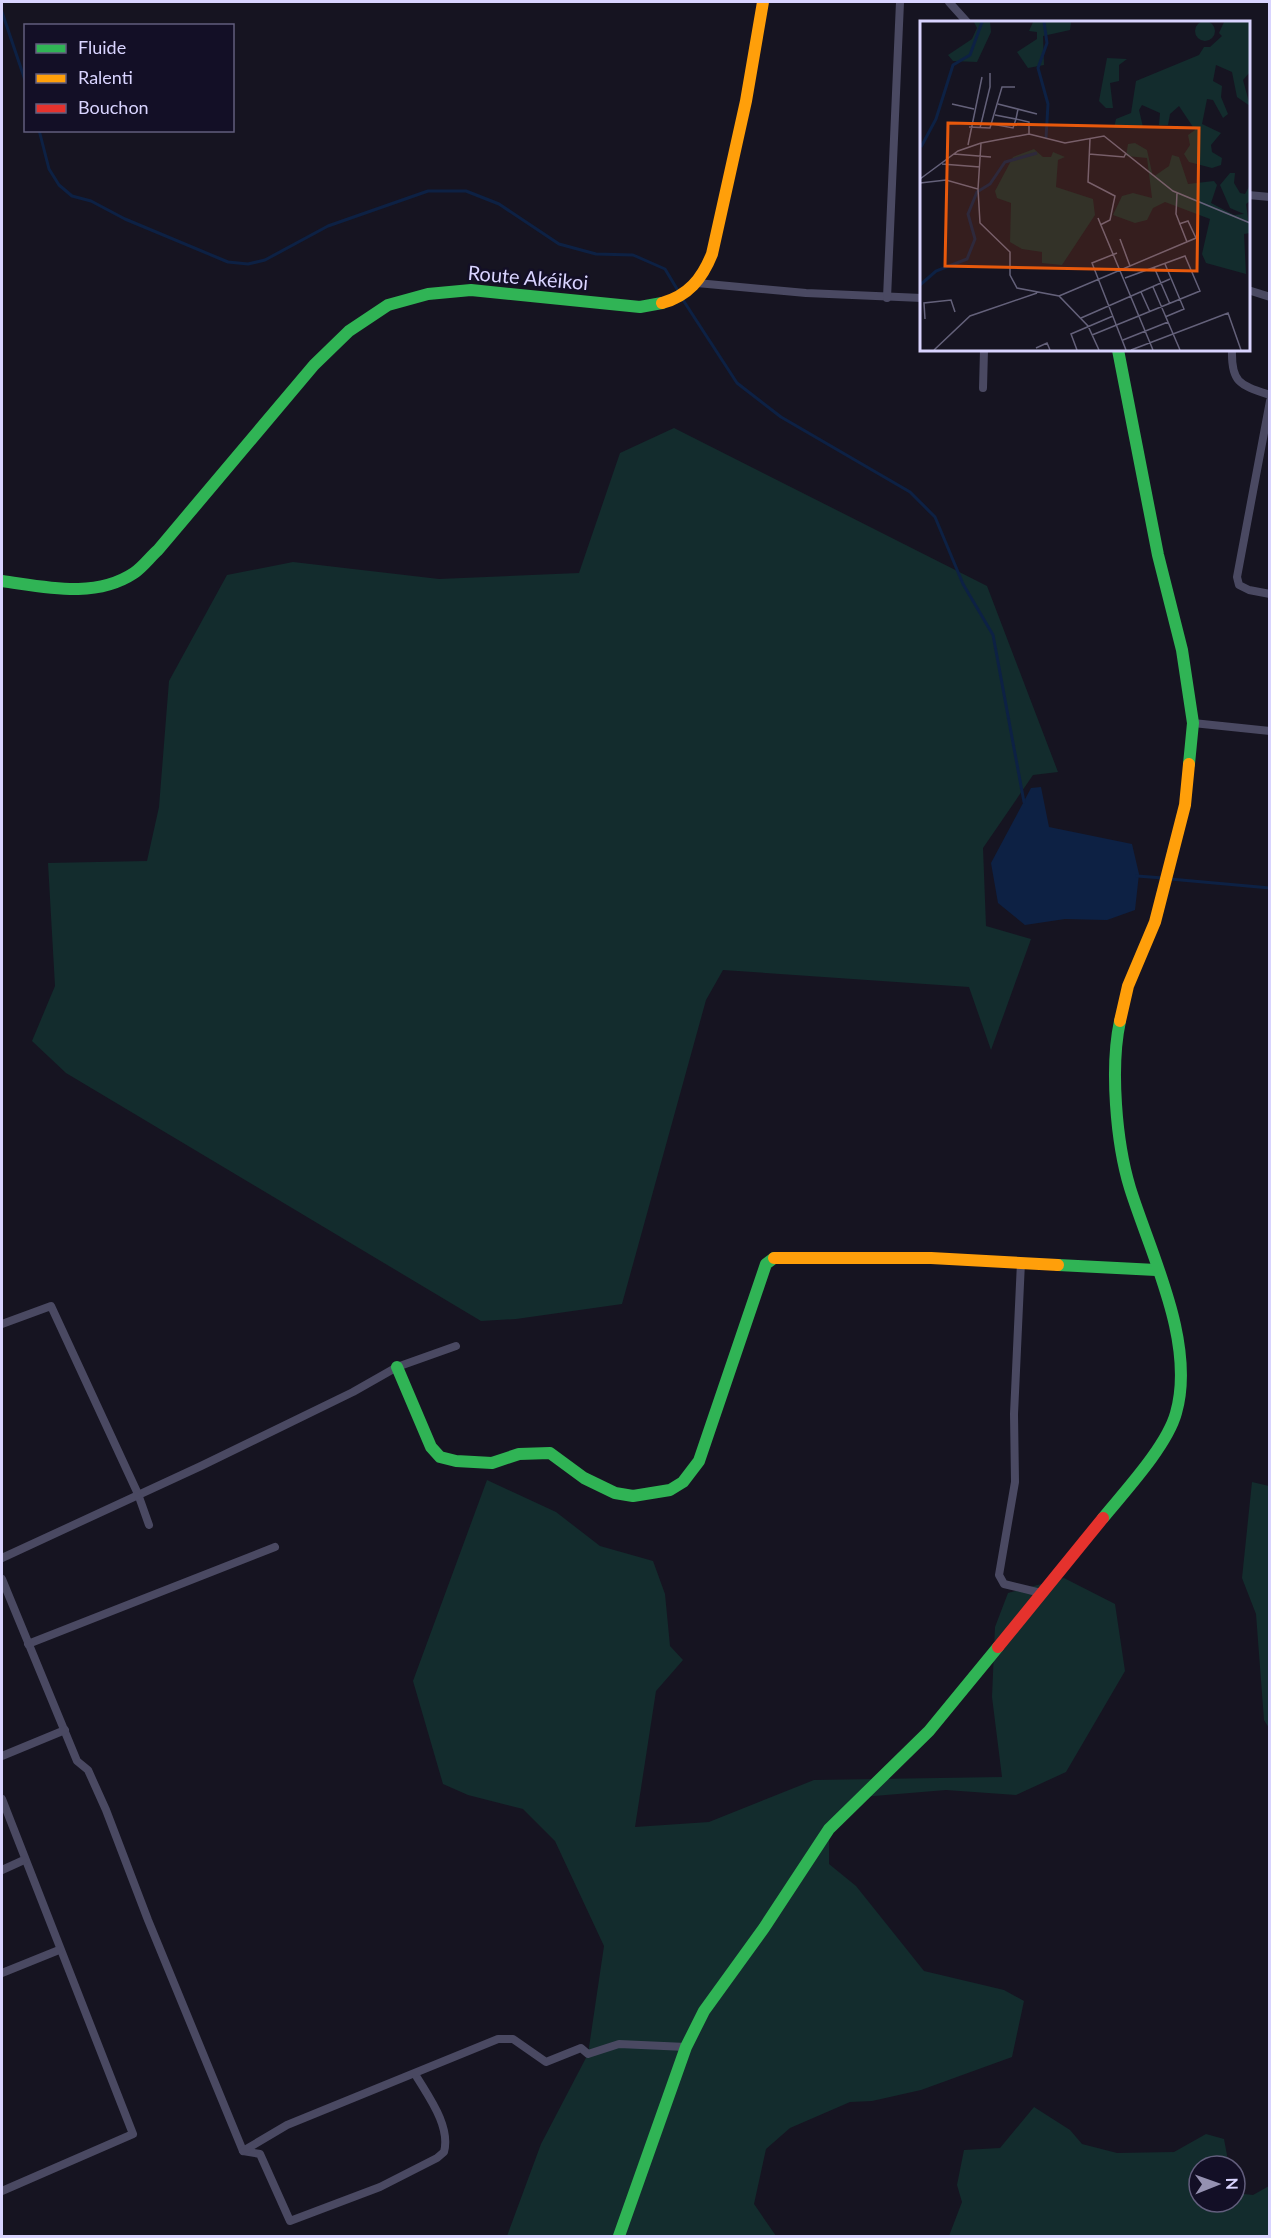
<svg xmlns="http://www.w3.org/2000/svg" width="1271" height="2238" font-family="Lato,sans-serif">
	<style>
		.green { fill: #132c2d }
		.water { fill: #0d2144 }
		.lines { fill: none; stroke-linecap: round; stroke-linejoin: round }
		.stream { stroke: #0d2144; stroke-width: 3 }
		.street { stroke: #4a4962; stroke-width: 8 }
		.fast { stroke: #30b455; stroke-width: 12 }
		.slow { stroke: #ff9f0a; stroke-width: 12 }
		.jam { stroke: #e5322d; stroke-width: 12 }
		.labels { text-anchor: middle; stroke-width: 5; stroke-linejoin: round; paint-order: stroke }
		.street-label { font-size: 20px; fill: #d9d4ff; stroke: #130f26 }
		.inset-river { fill: none; stroke: #0d2144; stroke-width: 3 }
		.inset-road { fill: none; stroke: #64617a; stroke-width: 1.5 }
		.view { fill: #e8590c; fill-opacity: 0.15; stroke: #e8590c; stroke-width: 3 }
		.inset-edge { fill: none; stroke: #d9d4ff; stroke-width: 3 }
	</style>
	<rect width="100%" height="100%" fill="#161421"/>
	<g class="green">
		<path d="M674,428L987,586L1058,772L1033,775L983,848L986,926L1031,939L991,1050L969,987L723,970L706,1000L622,1304L516,1319L481,1321L66,1073L32,1041L55,986L48,863L147,861L159,807L169,681L227,575L293,562L439,579L579,573L620,453Z"/>
		<path d="M487,1480L556,1512L600,1546L653,1561L665,1594L670,1646L683,1660L656,1691L635,1827L709,1822L814,1780L1002,1777L992,1697L995,1627L1008,1593L1064,1578L1115,1604L1125,1671L1066,1772L1016,1795L946,1790L862,1797L829,1829V1864L856,1886L924,1971L1004,1990L1024,2001L1012,2057L921,2090L872,2101L850,2102L790,2128L766,2149L754,2204L776,2236H507L541,2144L588,2054L604,1946L555,1841L523,1809L468,1795L443,1784L413,1681Z"/>
		<path d="M1252,1482L1269,1486V1728L1264,1720L1256,1614L1242,1578Z"/>
		<path d="M1034,2107L1070,2130L1082,2144L1117,2153L1174,2152L1206,2134L1224,2139L1229,2166H1199V2202H1235V2193L1253,2195L1269,2186V2236H949L962,2202L957,2185L964,2150L1000,2148Z"/>
	</g>
	<path class="water" d="M1041,787L1049,827L1132,844L1139,874L1135,910L1107,920L1065,919L1025,925L998,903L991,863L1031,788Z"/>
	<g class="lines">
		<g class="stream">
			<path d="M2,12L26,83"/>
			<path d="M39,130L49,169L59,185L72,196L91,201L125,219L228,262L248,264L265,260L328,226L428,191H466L499,204L559,244L596,254L633,255L665,269L680,294"/>
			<path d="M683,300L737,383L781,417L910,492L935,517L963,584L993,635L1024,802"/>
			<path d="M1137,876L1163,878"/>
			<path d="M1170,879L1270,888"/>
		</g>
		<g class="street">
			<path d="M949,2L967,22"/>
			<path d="M1248,195L1270,197"/>
			<path d="M697,283L806,293L922,298"/>
			<path d="M1248,290L1270,297"/>
			<path d="M887,298L900,2"/>
			<path d="M1232,350C1231,383 1240,385 1270,395"/>
			<path d="M983,388L984,350"/>
			<path d="M1270,401L1237,577L1239,585L1249,590L1270,594"/>
			<path d="M1193,723L1270,731"/>
			<path d="M1021,1262L1014,1414L1015,1482L999,1575L1004,1584L1041,1593"/>
			<path d="M2,1324L51,1306L138,1494L149,1525"/>
			<path d="M2,1558L201,1466L353,1392L397,1367L456,1346"/>
			<path d="M2,1579L77,1761L88,1770L106,1810L148,1920L243,2151L260,2154L290,2221L380,2187L437,2158L444,2152C451,2126 428,2096 415,2074"/>
			<path d="M28,1644L275,1547"/>
			<path d="M2,1756L65,1730"/>
			<path d="M2,1799L133,2134L2,2191"/>
			<path d="M2,1870L24,1860"/>
			<path d="M2,1973L59,1950"/>
			<path d="M243,2151L287,2125L498,2039H513L546,2062L581,2048L588,2054L619,2044L686,2047"/>
		</g>
		<g class="fast">
			<path d="M1118,350L1158,555L1182,650L1193,723L1189,764"/>
			<path d="M2,581C46,587 95,599 134,573C143,567 150,557 158,550L314,365L349,331L388,305L428,294L471,290L640,307L662,303"/>
			<path d="M1058,1265L1156,1270"/>
			<path d="M397,1367L431,1447L440,1457L456,1461L492,1463L519,1454L550,1453L584,1478L615,1493L633,1496L670,1490L683,1482L699,1461L766,1264L774,1258"/>
			<path d="M1103,1518C1125,1491 1167,1446 1176,1413C1196,1343 1151,1255 1130,1188C1116,1142 1110,1067 1120,1021"/>
			<path d="M619,2236L686,2047L704,2011L764,1928L829,1829L929,1731L998,1647"/>
		</g>
		<g class="slow">
			<path d="M662,303C688,296 702,279 712,254L746,101L763,2"/>
			<path d="M1120,1021L1128,986L1155,922L1185,805L1189,764"/>
			<path d="M774,1258H931L1058,1265"/>
		</g>
		<path class="jam" d="M998,1647L1103,1518"/>
	</g>
	<g class="labels">
		<g class="street-label">
			<text transform="translate(528 278) rotate(5)" y="7">Route Akéikoi</text>
		</g>
	</g>
	<g transform="translate(920 21)">
		<rect width="330" height="330" fill="#161421"/>
		<path d="M275 10a10 10 0 1 1 20 0a10 10 0 1 1-20 0ZM54,1H70L71,11L57,41L33,40L28,34L52,18L57,7ZM113,1H151L150,9L123,15L124,44L108,47L97,31L117,18V11L109,10ZM304,1H330V51L323,59L330,85L317,76L312,51L296,44L293,60L302,65L301,76L308,93L303,97L293,79L287,78L282,103L301,112L291,124L292,131L302,137L301,144L292,147L269,141L264,133L270,124L268,114L275,109L259,85L250,93L248,104H239L240,92L222,84L219,89L223,106L194,107L196,98L211,92L216,60L279,34L284,26H290L302,15L299,12ZM187,37L207,38L199,44V60L190,62L193,87H186L179,80ZM215,122L227,129L233,156L249,145L252,134L259,136L268,163L294,160L297,164L291,182L314,194L324,193L310,187L300,164L310,152H315L314,162L320,172L325,173L330,164V180L326,183L330,212L324,213L326,253L286,242L282,233L290,198L245,181L233,187L227,199L215,202L193,194L202,175L213,172L232,177L227,137L206,135L208,123ZM114,128L123,136H131L133,131L145,136L138,139L136,166L173,178L175,194L142,244L122,242V231L102,228L90,221L91,182L77,177L75,170L93,136Z" fill="#132c2d"/>
		<path class="inset-river" d="M124,1L127,22L118,47L128,83L126,117M1,126L16,98L33,44L50,34L62,1M0,264L16,250L47,238L55,218L48,193L57,171L70,163L85,141L117,132"/>
		<path class="inset-road" d="M32,83L54,88M78,83L117,93M75,94L96,98L98,88M72,103L93,107L96,98L109,101V113M49,106L70,107L82,66H95M60,107L70,66V52M170,118L168,161L195,175L190,199L180,204M48,124L62,56M34,133L71,136M169,133L204,136L206,132M22,143L60,146M0,158L38,130L61,122L109,113L145,122L184,115L253,170L330,202M0,162L26,159L58,168L60,202L90,231V254L97,267L139,275L168,305L179,329M58,168L61,122M257,172L256,193L267,221M178,197L233,329M200,218L210,245M197,232L172,242L206,329M245,243L264,288L245,296M234,246L250,283M233,266L260,329M221,271L230,291M139,275L276,217L268,200L259,203M161,297L250,258M5,298L4,282L31,279L35,291M172,314L280,270L265,235L205,257M203,319L248,301M116,327L127,322L130,329M14,329L50,295L117,272M157,329L151,313L193,295M211,329L308,292L321,329"/>
		<path class="view" d="M28,102L279,107L277,250L25,245Z"/>
		<rect width="330" height="330" class="inset-edge"/>
	</g>
	<rect width="1271" height="2238" fill="none" stroke="#d9d4ff" stroke-width="6"/>
	<rect x="24" y="24" width="210" height="108" fill="#130f26" stroke="#625e7d" stroke-width="1.5"/>
	<rect x="36" y="44" width="30" height="9" fill="#30b455" stroke="#625e7d" stroke-width="1.5"/>
	<text x="78" y="54" font-size="18" fill="#d9d4ff">Fluide</text>
	<rect x="36" y="74" width="30" height="9" fill="#ff9f0a" stroke="#625e7d" stroke-width="1.5"/>
	<text x="78" y="84" font-size="18" fill="#d9d4ff">Ralenti</text>
	<rect x="36" y="104" width="30" height="9" fill="#e5322d" stroke="#625e7d" stroke-width="1.5"/>
	<text x="78" y="114" font-size="18" fill="#d9d4ff">Bouchon</text>
	<g transform="translate(1217 2184) rotate(89)"><circle r="28" fill="#130f26" stroke="#625e7d" stroke-width="1.5"/>
	<path d="M0-4.5L10 22L0 15L-10 22Z" fill="#9591b1"/>
	<text y="-9" font-size="16" font-weight="bold" text-anchor="middle" fill="#d9d4ff">N</text>
	</g>
</svg>
